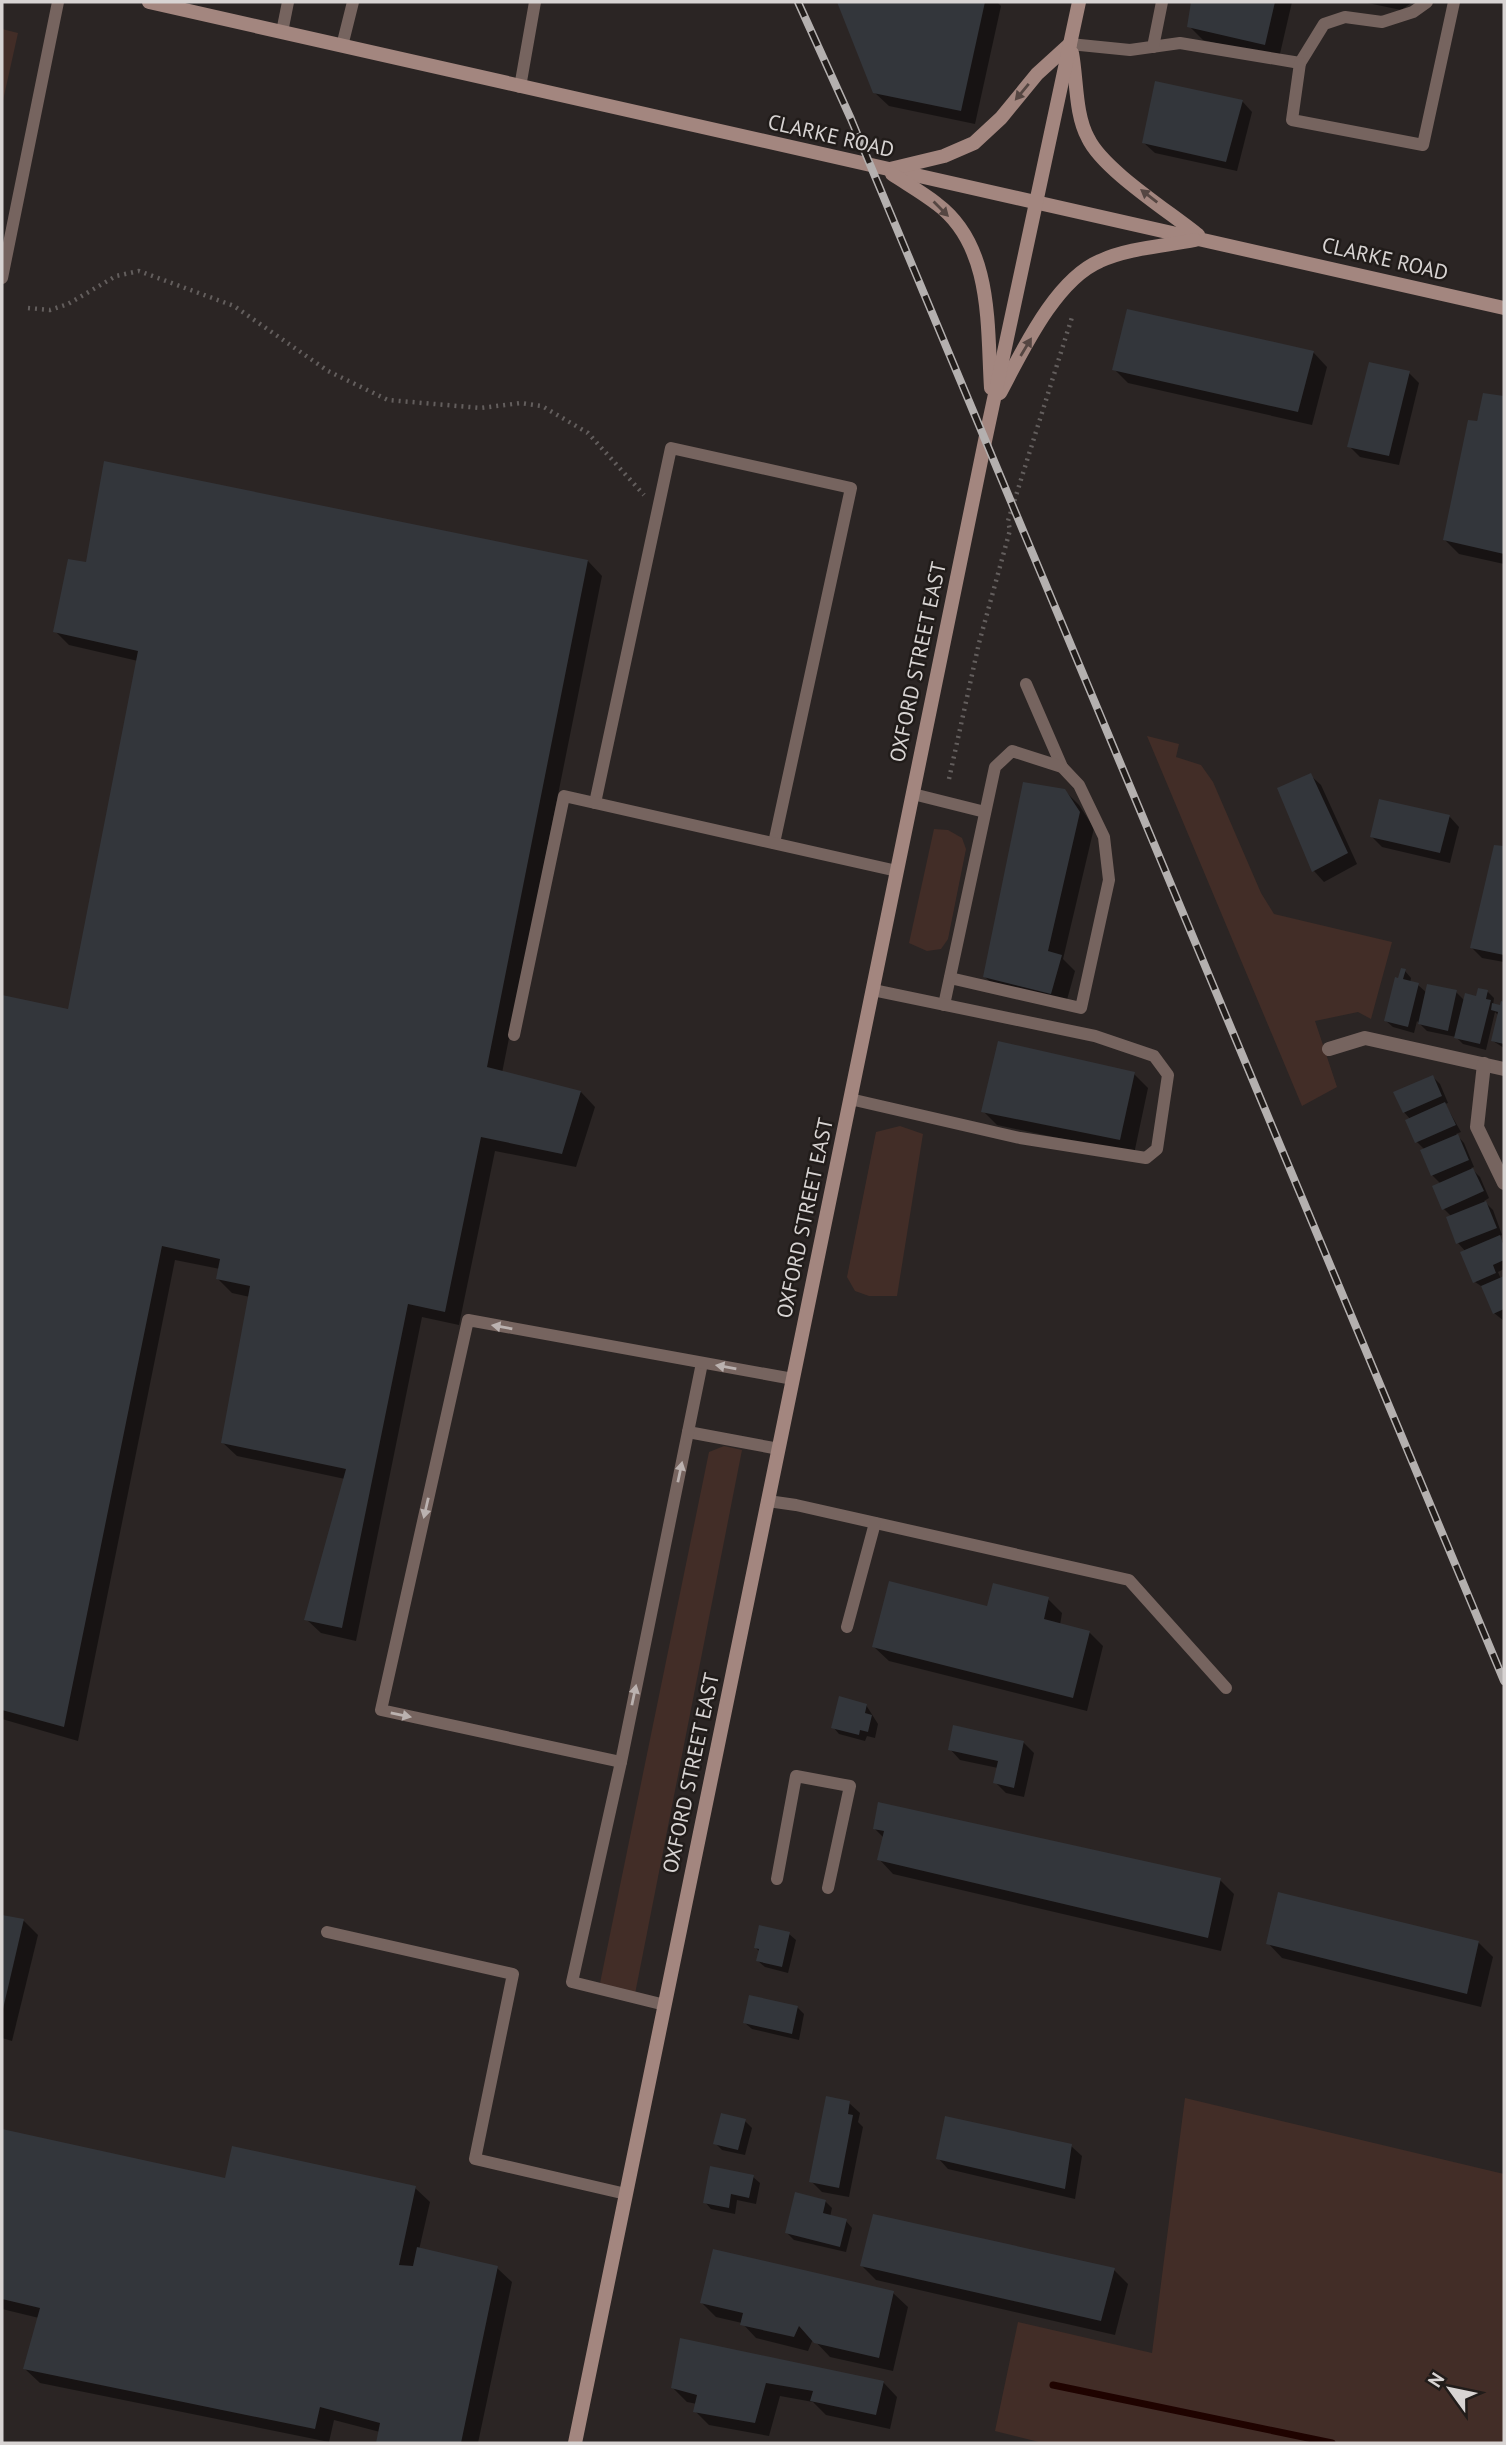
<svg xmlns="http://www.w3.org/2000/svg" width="1506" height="2445" font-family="'PT Sans',sans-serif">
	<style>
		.green { fill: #422d27 }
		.shadow { fill: #0007 }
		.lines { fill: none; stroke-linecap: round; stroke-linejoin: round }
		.stream { stroke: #1f0300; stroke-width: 7 }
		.building { fill: #33363b }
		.path { stroke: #635e5d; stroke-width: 4.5; stroke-dasharray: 2 5; stroke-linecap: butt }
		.lane { stroke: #76645f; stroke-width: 12 }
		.street { stroke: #76645f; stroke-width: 14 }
		.secondary { stroke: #a3867f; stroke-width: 14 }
		.rail-casing { stroke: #b4b0af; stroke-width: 8 }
		.rail { stroke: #211c1a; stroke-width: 5; stroke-dasharray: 16; stroke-linecap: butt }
		.oneway { fill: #554642 }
		.oneway2 { fill: #bbb2b0 }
		.labels { text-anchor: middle; stroke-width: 5; stroke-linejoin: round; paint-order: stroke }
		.street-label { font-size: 21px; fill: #d8d4d3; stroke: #211c1a }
	</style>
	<rect width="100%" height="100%" fill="#2b2524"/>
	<g class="green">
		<path d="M2,29L18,33L2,105Z"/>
		<path d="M1147,736L1179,744L1176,757L1201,765L1213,782L1261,893L1274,914L1392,942L1371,1019L1358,1012L1315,1021L1337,1087L1302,1106Z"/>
		<path d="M934,829L948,830L962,838L966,849L948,939L941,949L927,951L909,943Z"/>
		<path d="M900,1126L923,1134L897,1296H869L855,1291L847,1277L876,1132Z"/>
		<path d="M724,1446L742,1450L635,1994L599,1988L709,1452Z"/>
		<path d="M1185,2098L1504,2174V2443H1043L995,2431L1018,2322L1152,2353Z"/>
	</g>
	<g class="shadow">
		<path d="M839,2H997L1001,6L975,124L889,106L874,92Z"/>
		<path d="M1192,2H1292L1279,58L1203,40L1189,26Z"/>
		<path d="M1363,2H1413L1401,10Z"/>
		<path d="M1242,101L1252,112L1237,171L1155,153L1144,143Z"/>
		<path d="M1313,352L1327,367L1312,425L1128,383L1114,369Z"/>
		<path d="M1409,373L1419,383L1399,465L1360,457L1349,446Z"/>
		<path d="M1484,395L1504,398V564L1459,554L1445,540Z"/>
		<path d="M588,561L602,576L502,1073L581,1092L595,1107L576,1167L495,1151L459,1325L422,1317L356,1641L321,1633L306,1619L345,1479L237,1456L222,1442L250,1297L232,1293L218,1279L220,1269L175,1260L78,1741L2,1719V996L69,1011L138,661L69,645L55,631L87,564Z"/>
		<path d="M1310,775L1321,785L1357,864L1324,882L1314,871L1279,789Z"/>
		<path d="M1064,790L1079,805L1094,828L1063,959L1075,971L1065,1007L1000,991L985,977Z"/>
		<path d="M1449,816L1459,827L1450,863L1382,847L1372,837Z"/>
		<path d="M1495,847L1504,848V962L1482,958L1472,948Z"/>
		<path d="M1405,971L1411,978L1410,983L1418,985L1427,993L1456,992L1465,1001L1488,992L1494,998L1493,1005L1501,1007L1504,1004V1048L1493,1041L1499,1016L1495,1012L1486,1050L1463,1044L1456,1037L1427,1031L1417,1021L1414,1033L1393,1027L1386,1021Z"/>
		<path d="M1134,1074L1148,1088L1134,1154L997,1125L983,1111Z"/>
		<path d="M1433,1077L1440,1084L1448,1103L1445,1104L1461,1132L1456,1134L1464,1143L1474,1167L1471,1168L1480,1177L1489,1198L1484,1201L1493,1210L1502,1235L1498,1236L1504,1243V1269L1498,1272L1501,1279L1504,1278V1321L1494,1313L1484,1288L1475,1282L1463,1253L1466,1252L1458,1243L1452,1217L1444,1209L1441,1184L1432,1175L1425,1150L1417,1142L1410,1119L1404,1112Z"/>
		<path d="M1048,1599L1062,1613L1060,1625L1089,1632L1103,1646L1087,1711L889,1661L874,1647L989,1608Z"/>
		<path d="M866,1705L878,1724L875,1738L867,1736L865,1741L839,1734L833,1727Z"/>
		<path d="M1023,1742L1034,1753L1024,1797L1006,1793L995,1782L998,1768L960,1760L950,1749Z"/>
		<path d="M874,1828L1220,1880L1234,1894L1221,1951L893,1874L879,1859L884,1838Z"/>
		<path d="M2,1917L24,1921L38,1935L12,2041L2,2038Z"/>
		<path d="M789,1934L796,1940L788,1973L765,1967L758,1961L760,1952L755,1947Z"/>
		<path d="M1478,1942L1493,1957L1481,2007L1282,1958L1268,1943Z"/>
		<path d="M797,2007L804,2014L799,2040L752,2029L745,2023Z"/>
		<path d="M849,2103L860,2113L858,2122L863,2127L849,2197L822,2192L811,2181Z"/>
		<path d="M745,2121L752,2128L745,2155L722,2150L715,2143Z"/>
		<path d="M2,2131L226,2180L415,2188L430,2202L419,2250L497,2268L512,2282L478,2443H378L380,2432L334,2420L329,2442L40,2383L25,2369L39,2318L2,2309Z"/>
		<path d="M1071,2146L1082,2156L1075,2199L948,2169L938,2158Z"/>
		<path d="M753,2177L760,2183L756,2204L737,2200L735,2214L711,2209L705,2202Z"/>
		<path d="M825,2201L832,2208L830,2217L846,2221L852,2228L846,2252L794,2240L787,2233Z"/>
		<path d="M862,2266L1114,2270L1128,2284L1115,2335L876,2280Z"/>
		<path d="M893,2293L908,2307L893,2371L830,2357L813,2339L808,2351L756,2338L742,2323L716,2317L702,2303Z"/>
		<path d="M682,2340L883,2382L897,2397L890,2429L826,2415L813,2402L780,2396L769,2436L709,2425L695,2411L697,2404L687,2402L673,2388Z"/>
	</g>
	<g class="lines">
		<path class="stream" d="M1053,2385L1332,2443"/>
	</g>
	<g class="building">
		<path d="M837,2H985L961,111L873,93Z"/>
		<path d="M1191,2H1275L1265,45L1187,27Z"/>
		<path d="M1155,81L1243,100L1226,162L1142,143Z"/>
		<path d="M1127,309L1314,351L1298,412L1112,370Z"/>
		<path d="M1369,362L1410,371L1389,456L1347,447Z"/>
		<path d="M1483,393L1504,396V554L1443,540L1468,420L1477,421Z"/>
		<path d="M104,461L588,560L487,1067L581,1091L562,1154L481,1137L445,1312L408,1304L342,1628L304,1620L346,1469L221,1443L250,1286L216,1279L220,1259L162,1246L64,1727L2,1710V995L68,1009L138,651L53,632L68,559L86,562Z"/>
		<path d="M1311,773L1348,853L1312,872L1277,788Z"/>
		<path d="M1023,782L1065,789L1080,812L1048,951L1062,955L1051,994L983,977Z"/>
		<path d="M1379,799L1450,815L1440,853L1370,837Z"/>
		<path d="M1494,845L1504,846V955L1470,948Z"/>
		<path d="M1401,968L1406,969L1403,979L1419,983L1408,1027L1384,1021L1395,977L1398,978Z"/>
		<path d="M1427,984L1457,990L1448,1031L1418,1024Z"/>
		<path d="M1478,988L1488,990L1486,999L1491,1000L1480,1044L1454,1038L1465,993L1476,996Z"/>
		<path d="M1501,1001L1504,1002V1044L1491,1041L1498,1012L1491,1010L1492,1003L1500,1005Z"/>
		<path d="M998,1041L1135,1072L1120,1140L981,1112Z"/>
		<path d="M1433,1075L1442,1096L1403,1113L1393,1092Z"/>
		<path d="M1445,1102L1456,1125L1415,1143L1405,1120Z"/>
		<path d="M1458,1134L1469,1160L1431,1176L1420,1150Z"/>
		<path d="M1473,1168L1484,1191L1442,1210L1432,1186Z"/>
		<path d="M1486,1201L1497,1228L1456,1244L1446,1217Z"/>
		<path d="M1500,1235L1504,1246V1260L1493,1265L1496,1273L1473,1283L1460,1252Z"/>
		<path d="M1504,1276V1309L1493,1314L1481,1286Z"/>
		<path d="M889,1581L987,1606L993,1583L1049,1597L1044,1619L1090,1631L1073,1698L872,1647Z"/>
		<path d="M839,1696L867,1704L865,1713L872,1715L868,1732L860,1730L859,1735L831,1728Z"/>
		<path d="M953,1725L1024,1741L1014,1788L993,1783L998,1761L948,1750Z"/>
		<path d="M878,1802L1221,1878L1208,1938L877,1860L884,1831L873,1829Z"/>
		<path d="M1278,1892L1479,1941L1467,1994L1266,1944Z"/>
		<path d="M2,1915L24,1919L3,2009H2Z"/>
		<path d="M759,1925L790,1932L782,1967L756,1961L759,1949L754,1948Z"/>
		<path d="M749,1995L798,2006L792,2034L743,2023Z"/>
		<path d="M826,2096L850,2101L848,2114L853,2115L839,2188L809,2182Z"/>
		<path d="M721,2113L746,2119L738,2150L713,2144Z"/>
		<path d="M945,2116L1072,2144L1065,2189L936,2159Z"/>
		<path d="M2,2129L225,2178L232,2146L416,2186L399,2265L413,2266L417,2247L498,2266L461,2443H376L380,2423L320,2407L315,2429L23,2369L40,2308L2,2299Z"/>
		<path d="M710,2166L754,2175L749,2198L731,2194L729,2208L703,2203Z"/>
		<path d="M795,2192L826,2200L823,2213L847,2219L840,2247L785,2233Z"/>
		<path d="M873,2214L1115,2268L1101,2321L860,2266Z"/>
		<path d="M713,2249L894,2291L879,2358L814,2343L799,2326L794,2337L740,2325L743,2313L700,2303Z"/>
		<path d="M680,2338L884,2381L876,2415L810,2401L813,2391L766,2383L755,2423L693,2412L697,2395L671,2388Z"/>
	</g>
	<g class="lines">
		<g class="path">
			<path d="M28,308L50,310L68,304L116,276L139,271L234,306L328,371L388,400L481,408L521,403L542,406L588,433L644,495"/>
			<path d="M949,779L979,643L1010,530L1008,521L1073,314"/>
		</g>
		<g class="lane">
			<path d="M282,32L288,2"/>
			<path d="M1070,44L1130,50L1180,43L1300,63L1324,24L1345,17L1382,22L1413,12L1427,2"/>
			<path d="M342,46L353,2"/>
			<path d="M1153,47L1162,2"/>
			<path d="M1300,63L1292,120L1423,145L1454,2"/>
			<path d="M520,87L535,2"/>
			<path d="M2,278L58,2"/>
			<path d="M913,794L985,812"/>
			<path d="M595,803L671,448L851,488L774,843"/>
			<path d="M950,978L1081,1008L1109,880L1104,837L1079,785L1062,767L1026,684"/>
			<path d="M944,1005L995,767L1012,751L1062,767"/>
			<path d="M514,1035L564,796L897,871"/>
			<path d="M850,1099L1020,1138L1146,1158L1157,1149L1168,1075L1154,1056L1095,1036L873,990"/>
			<path d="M688,1432L779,1449"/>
			<path d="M768,1501L796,1505L1129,1580L1226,1688"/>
			<path d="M847,1627L875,1523"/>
			<path d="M621,1762L702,1363"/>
			<path d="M777,1879L796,1776L850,1786L828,1888"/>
			<path d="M327,1932L513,1974L475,2159L626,2194"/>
			<path d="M665,2005L572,1982L621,1762L381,1710L468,1320L793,1379"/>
		</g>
		<g class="street">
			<path d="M1329,1049L1365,1038L1504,1069"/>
			<path d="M1484,1064L1477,1127L1504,1183"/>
		</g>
		<g class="secondary">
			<path d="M149,2L1504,308"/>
			<path d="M1072,53C1077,80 1075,114 1088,138C1103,170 1170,212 1198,235"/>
			<path d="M890,169L944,156L974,143L1001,118L1037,74L1070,44"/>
			<path d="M892,174C907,184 923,193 937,204C993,246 987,326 991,388"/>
			<path d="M1000,393C1022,352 1055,280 1100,261C1128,248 1165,246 1195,240"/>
			<path d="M575,2443L985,441L1079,2"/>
		</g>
		<g class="rail-casing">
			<path id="rail" d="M798,2L851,119L1504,1681"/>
		</g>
		<use href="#rail" class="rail"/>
	</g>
	<defs><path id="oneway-solid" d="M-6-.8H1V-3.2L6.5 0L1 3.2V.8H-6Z" transform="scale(1.75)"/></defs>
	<g class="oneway">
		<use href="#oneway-solid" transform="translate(1022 92) rotate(130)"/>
		<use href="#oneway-solid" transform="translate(1149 196) rotate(-142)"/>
		<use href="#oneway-solid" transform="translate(941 209) rotate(45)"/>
		<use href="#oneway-solid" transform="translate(1026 347) rotate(-59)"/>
	</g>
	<g class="oneway2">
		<use href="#oneway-solid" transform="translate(502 1327) rotate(-170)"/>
		<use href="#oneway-solid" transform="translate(726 1367) rotate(-170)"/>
		<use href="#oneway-solid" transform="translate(680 1472) rotate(-78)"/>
		<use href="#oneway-solid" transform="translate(426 1508) rotate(103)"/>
		<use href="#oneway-solid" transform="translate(634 1695) rotate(-78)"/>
		<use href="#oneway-solid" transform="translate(401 1715) rotate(12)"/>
	</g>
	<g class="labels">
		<g class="street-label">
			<text transform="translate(831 136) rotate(13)" y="7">CLARKE ROAD</text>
			<text transform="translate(1385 259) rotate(13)" y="7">CLARKE ROAD</text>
			<text transform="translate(918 662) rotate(-78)" y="7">OXFORD STREET EAST</text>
			<text transform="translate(805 1218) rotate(-78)" y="7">OXFORD STREET EAST</text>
			<text transform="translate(691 1773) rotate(-78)" y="7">OXFORD STREET EAST</text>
		</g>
	</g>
	<rect width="1506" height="2445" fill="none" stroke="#d8d4d3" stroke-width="7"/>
	<g transform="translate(1450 2389) rotate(303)" stroke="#211c1a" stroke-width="5" paint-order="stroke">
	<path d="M0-5L12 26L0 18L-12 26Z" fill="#d8d4d3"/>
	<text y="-10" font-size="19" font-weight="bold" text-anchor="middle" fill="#d8d4d3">N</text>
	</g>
</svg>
